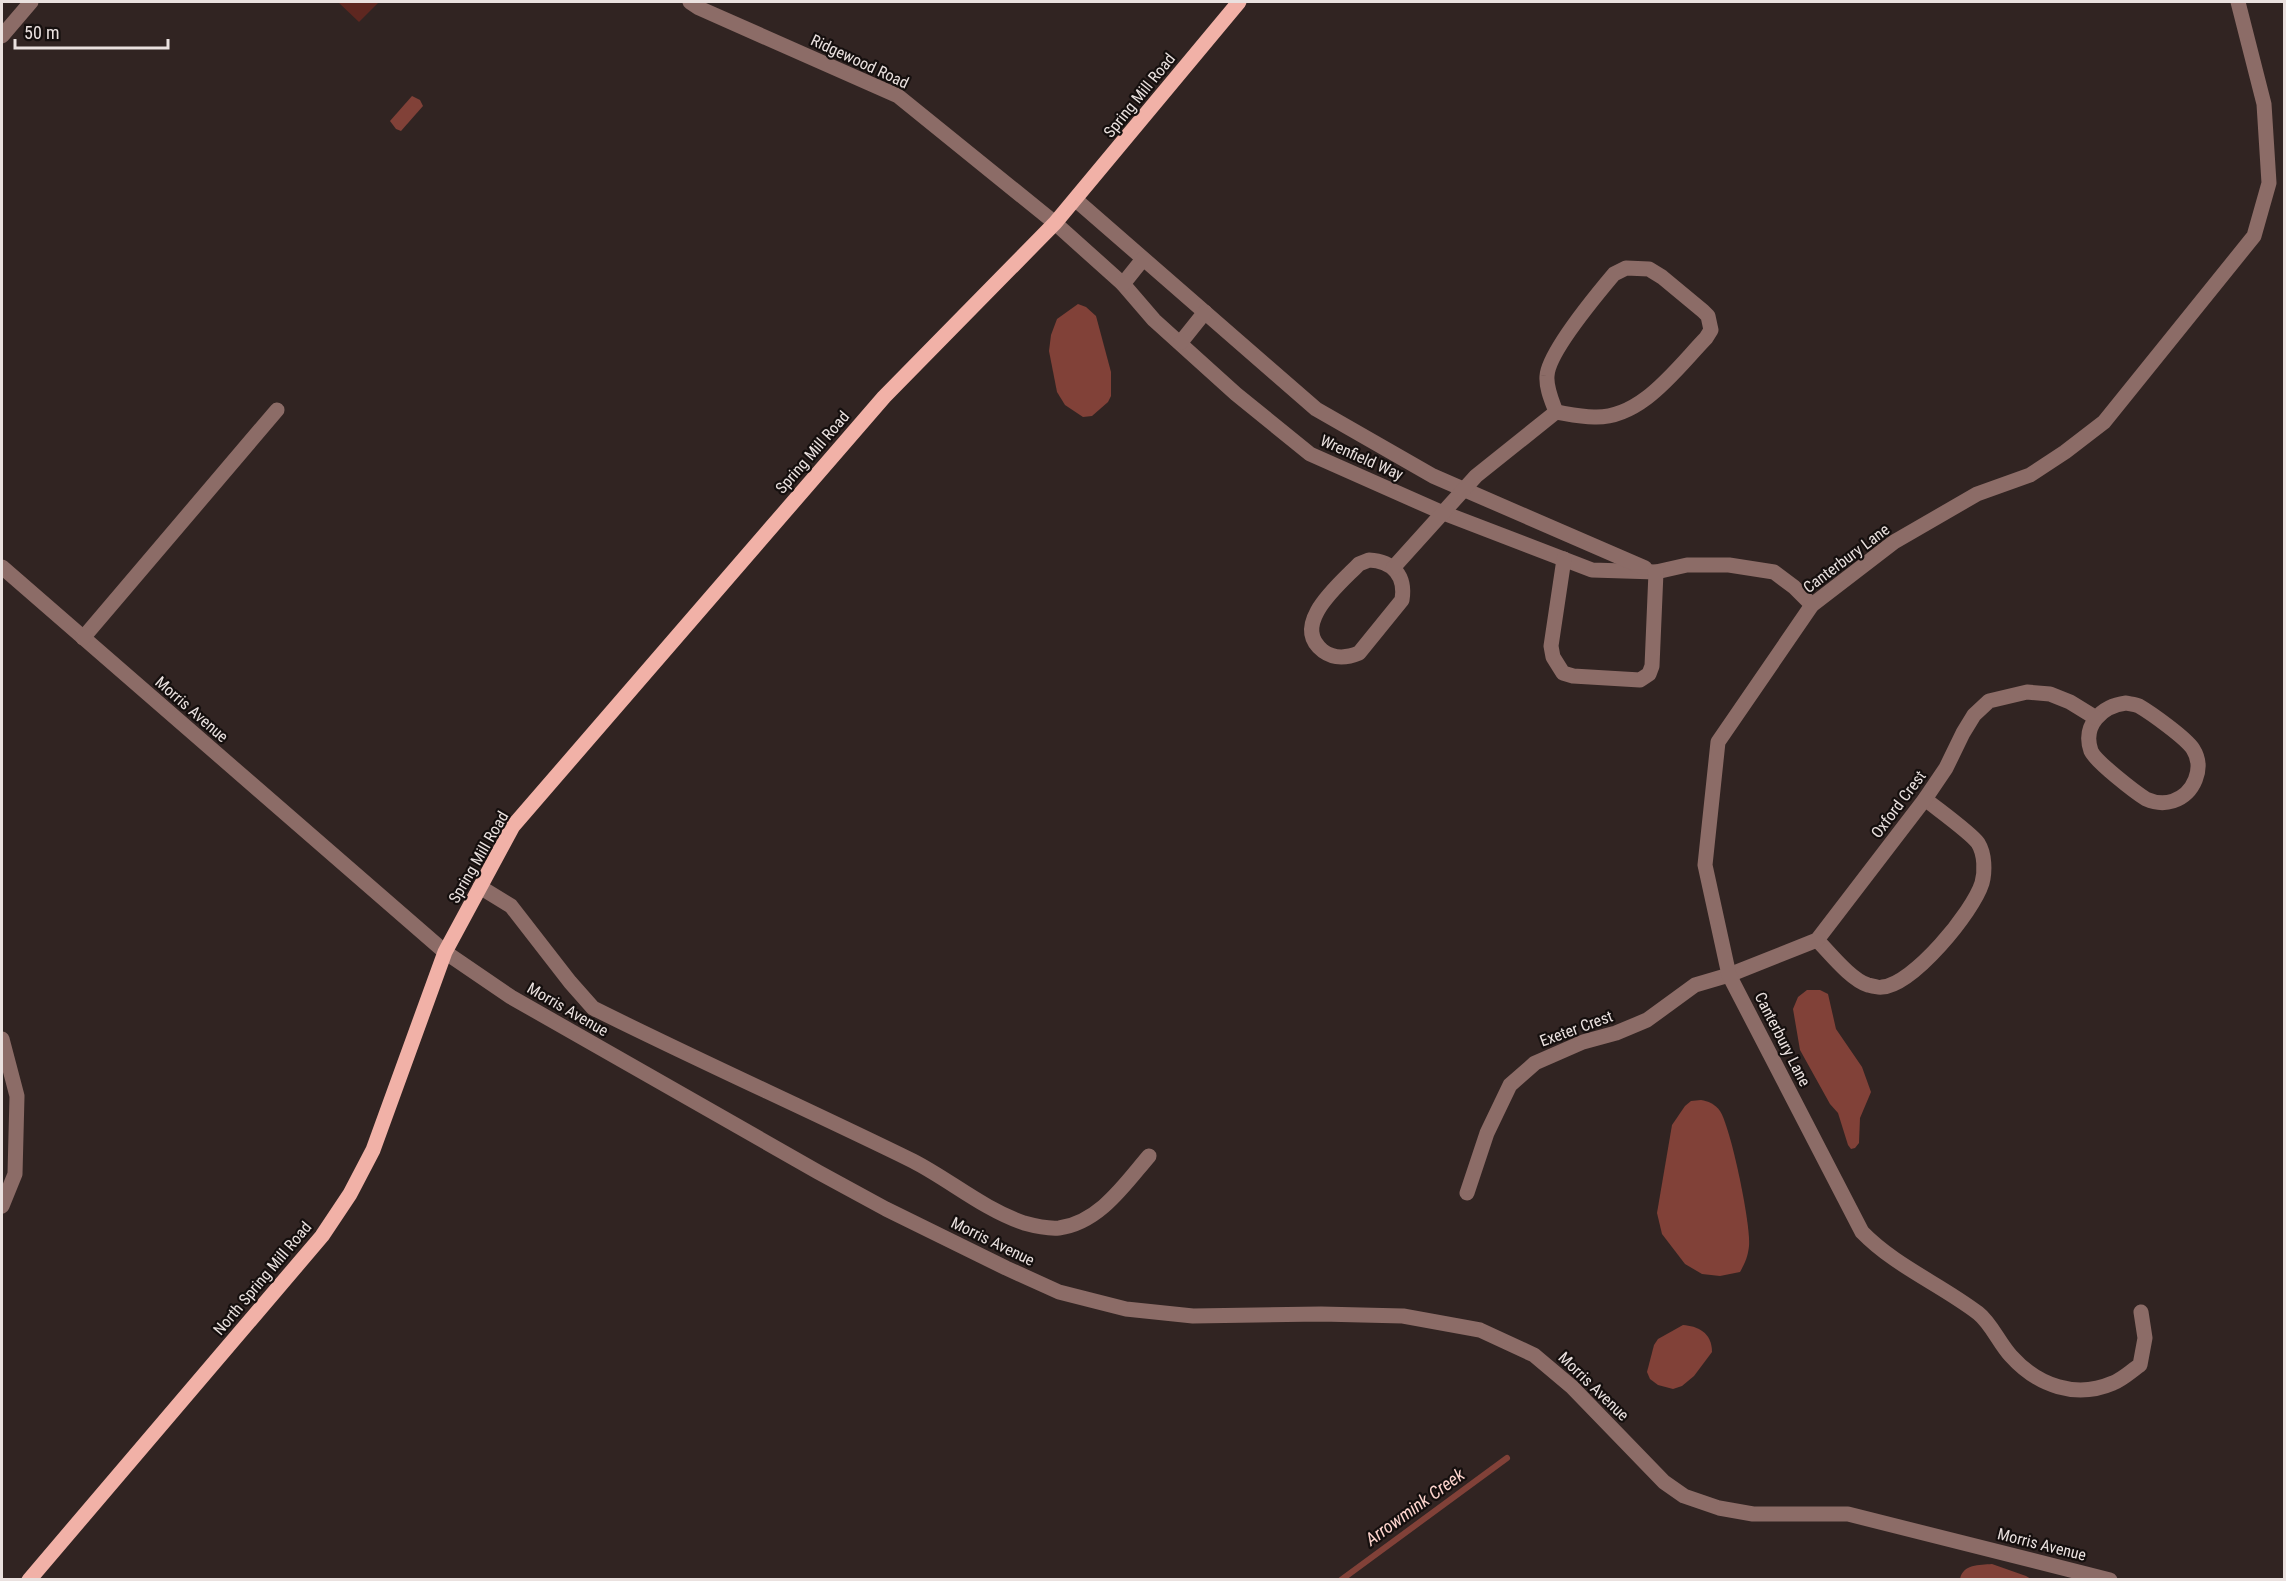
<svg xmlns="http://www.w3.org/2000/svg" width="2286" height="1581" font-family="'Roboto Condensed',sans-serif">
	<style>
		.green { fill: #5e2720 }
		.water { fill: #814138 }
		.lines { fill: none; stroke-linecap: round; stroke-linejoin: round }
		.stream { stroke: #814138; stroke-width: 6 }
		.minor { stroke: #8c6c67; stroke-width: 15 }
		.major { stroke: #f1b1a7; stroke-width: 15 }
		.labels { text-anchor: middle; stroke-width: 4.5; stroke-linejoin: round; paint-order: stroke }
		.street-label { font-size: 16px; fill: #eae1df; stroke: #150f0e }
		.water-label { font-size: 18px; font-style: italic; fill: #fdd4cd; stroke: #150f0e }
	</style>
	<rect width="100%" height="100%" fill="#312422"/>
	<path class="green" d="M338,2H379L359,22Z"/>
	<g class="water">
		<path d="M412,96L420,100L423,106L401,131L396,129L390,121Z"/>
		<path d="M1078,304L1086,307L1096,316L1111,372V396L1108,402L1092,416L1083,417L1065,405L1057,392L1049,351L1051,335L1057,319Z"/>
		<path d="M1807,990H1820L1828,994L1836,1029L1862,1067L1871,1092L1860,1118L1859,1143L1855,1148L1851,1149L1848,1145L1838,1113L1830,1104L1800,1050L1793,1009L1798,997Z"/>
		<path d="M1701,1100C1708,1101 1715,1104 1720,1111C1731,1128 1751,1225 1749,1246C1748,1256 1745,1263 1740,1272L1720,1276L1702,1274L1685,1264L1662,1234L1657,1213L1672,1125L1685,1106L1691,1101Z"/>
		<path d="M1683,1325C1697,1326 1712,1332 1712,1352L1694,1376L1682,1386L1673,1389L1658,1385L1650,1379L1647,1372L1654,1345L1658,1339Z"/>
		<path d="M1992,1564L2026,1576L2031,1579L2001,1578L1997,1580L1960,1579C1963,1564 1979,1565 1992,1564Z"/>
	</g>
	<g class="lines">
		<path class="stream" d="M1341,1580L1507,1458"/>
		<g class="minor">
			<path d="M690,2L699,8L898,96L1055,223L1123,284L1154,320L1236,394L1310,454L1441,512L1592,570L1656,572L1687,565H1729L1774,572L1794,587L1812,605"/>
			<path d="M2,36L31,2"/>
			<path d="M1076,200L1316,409L1433,476L1645,568"/>
			<path d="M1123,284L1143,259"/>
			<path d="M1181,342L1205,312"/>
			<path d="M1564,559L1551,646L1553,657L1563,673L1573,676L1640,680L1649,674L1652,666L1656,572"/>
			<path d="M1369,560C1393,561 1406,576 1402,600L1359,653C1347,658 1334,659 1323,651C1289,624 1341,583 1359,564Z"/>
			<path d="M2,567L445,952L511,997L818,1172L886,1209L1006,1268L1059,1292L1126,1309L1193,1316L1321,1314L1403,1316L1480,1330L1534,1355L1572,1387L1664,1482L1684,1496L1719,1508L1753,1514H1848L2110,1580"/>
			<path d="M1393,568L1476,476L1556,412C1568,414 1581,417 1594,417C1641,419 1676,369 1706,338L1711,330L1708,316L1703,311L1662,277L1649,269L1626,268L1614,274C1598,293 1548,353 1547,376C1546,388 1552,401 1556,412"/>
			<path d="M83,638L277,410"/>
			<path d="M2126,703C2130,704 2135,704 2139,706C2151,713 2186,738 2193,749C2205,768 2194,794 2173,801C2164,804 2155,803 2146,799C2135,792 2096,762 2091,751C2082,725 2102,706 2126,703Z"/>
			<path d="M480,887L511,906L570,982L593,1008C699,1061 807,1109 913,1161C950,1180 983,1209 1024,1223C1035,1226 1048,1229 1059,1228C1099,1223 1125,1184 1149,1156"/>
			<path d="M1817,940C1830,953 1851,980 1868,985C1872,986 1879,988 1882,987C1913,985 1973,912 1982,883C1985,872 1985,854 1978,843C1971,833 1936,808 1925,799"/>
			<path d="M2,1039L17,1096L15,1174L2,1206"/>
			<path d="M1467,1193L1487,1133L1510,1085L1535,1063L1583,1042L1616,1033L1647,1020L1695,985L1729,975L1817,940L1925,799L1946,768L1963,733L1974,715L1989,701L2027,692L2050,694L2070,702L2096,718"/>
			<path d="M2141,1312L2145,1338L2140,1365C2131,1371 2123,1379 2113,1383C2076,1399 2038,1386 2011,1356C1999,1343 1991,1323 1978,1313C1940,1284 1895,1266 1862,1232L1729,975L1705,865L1718,742L1812,605L1894,542L1977,494L2030,475L2065,452L2104,422L2254,236L2269,183L2264,104L2238,2"/>
		</g>
		<path class="major" d="M29,1580L322,1236L350,1194L373,1150L445,952L513,826L884,397L1055,223L1239,2"/>
	</g>
	<g class="labels">
		<g class="street-label">
			<text transform="translate(860 61) rotate(25)" y="6">Ridgewood Road</text>
			<text transform="translate(1139 95) rotate(-51)" y="6">Spring Mill Road</text>
			<text transform="translate(812 452) rotate(-49)" y="6">Spring Mill Road</text>
			<text transform="translate(1362 457) rotate(24)" y="6">Wrenfield Way</text>
			<text transform="translate(1846 558) rotate(-37)" y="6">Canterbury Lane</text>
			<text transform="translate(192 709) rotate(41)" y="6">Morris Avenue</text>
			<text transform="translate(1898 804) rotate(-53)" y="6">Oxford Crest</text>
			<text transform="translate(478 857) rotate(-60)" y="6">Spring Mill Road</text>
			<text transform="translate(568 1009) rotate(30)" y="6">Morris Avenue</text>
			<text transform="translate(1576 1028) rotate(-20)" y="6">Exeter Crest</text>
			<text transform="translate(1783 1039) rotate(63)" y="6">Canterbury Lane</text>
			<text transform="translate(993 1241) rotate(26)" y="6">Morris Avenue</text>
			<text transform="translate(262 1278) rotate(-50)" y="6">North Spring Mill Road</text>
			<text transform="translate(1594 1386) rotate(44)" y="6">Morris Avenue</text>
			<text transform="translate(2042 1544) rotate(14)" y="6">Morris Avenue</text>
		</g>
		<g class="water-label">
			<text transform="translate(1415 1507) rotate(-36)" y="6">Arrowmink Creek</text>
		</g>
	</g>
	<rect width="2286" height="1581" fill="none" stroke="#eae1df" stroke-width="6"/>
	<path d="M15 39v9h153v-9" fill="none" stroke="#eae1df" stroke-width="3"/>
	<text x="24" y="39" font-size="18" fill="#eae1df" stroke="#150f0e" stroke-width="4.5" paint-order="stroke">50 m</text>
</svg>
